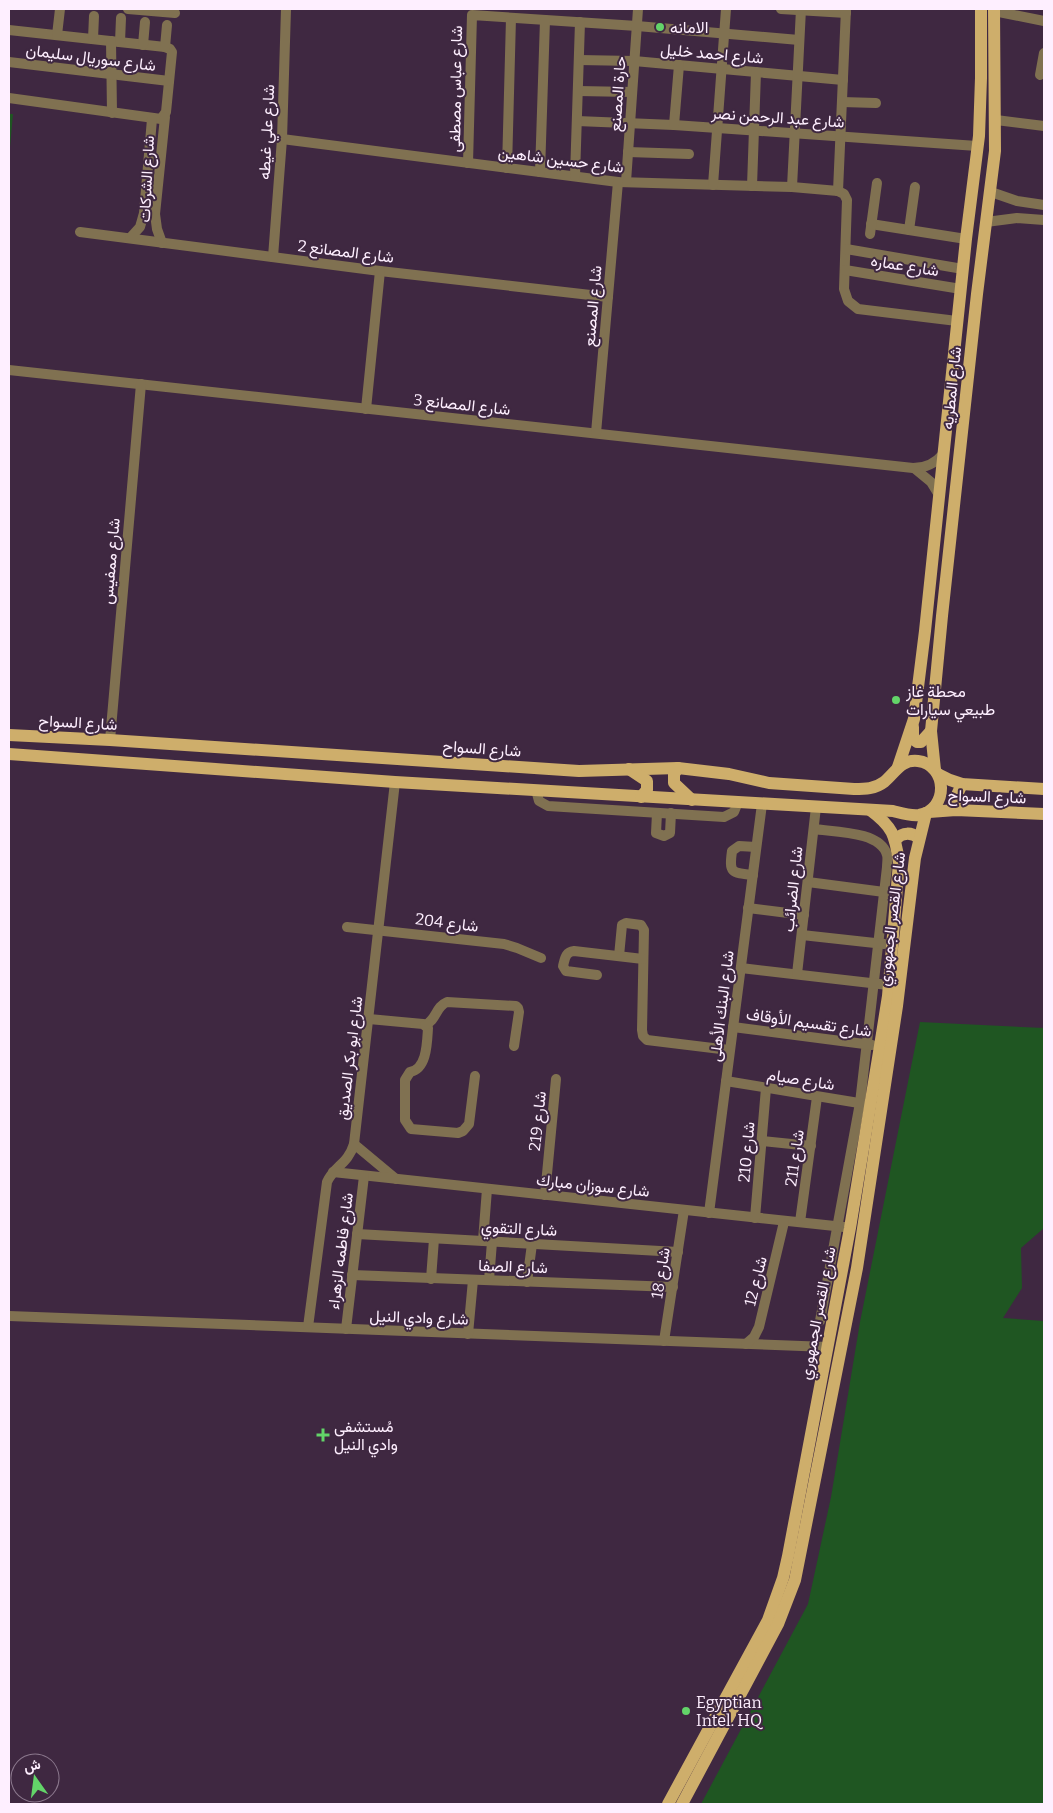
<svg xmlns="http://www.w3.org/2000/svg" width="1053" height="1813" font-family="Bitter,Vazirmatn,serif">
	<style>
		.green { fill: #1f5622 }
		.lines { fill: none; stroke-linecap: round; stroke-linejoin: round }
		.minor { stroke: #807151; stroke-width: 10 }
		.major { stroke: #ceae6b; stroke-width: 12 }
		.poi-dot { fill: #63d469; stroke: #3f2841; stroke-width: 2 }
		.labels { text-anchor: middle; stroke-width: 4; stroke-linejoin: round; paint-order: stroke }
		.poi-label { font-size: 16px; fill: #feefff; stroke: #3f2841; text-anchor: start }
		.street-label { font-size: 16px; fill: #feefff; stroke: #3f2841 }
	</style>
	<rect width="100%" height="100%" fill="#3f2841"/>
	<g class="green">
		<path d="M9,114H13L9,158Z"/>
		<path d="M920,1022L1044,1028V1228L1021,1248L1022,1288L1003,1318L1044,1321V1804H701L808,1604L831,1497L860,1322Z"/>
	</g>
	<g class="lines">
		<g class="minor">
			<path d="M128,9L175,13"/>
			<path d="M781,9L846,13"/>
			<path d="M994,11L1044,21"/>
			<path d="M9,30L165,47L170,49L172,52L166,112L161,119L9,98"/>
			<path d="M57,35L60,9"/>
			<path d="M93,39L94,16"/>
			<path d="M111,41L112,113"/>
			<path d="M120,42L121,18"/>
			<path d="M143,45L145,22"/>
			<path d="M165,47L167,25"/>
			<path d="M579,60L634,61L843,80"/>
			<path d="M9,62L169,81"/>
			<path d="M1040,75L1044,53"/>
			<path d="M578,91L632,92"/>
			<path d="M842,102L876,103"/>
			<path d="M996,120L1044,126"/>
			<path d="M577,121L674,125L977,146"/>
			<path d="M674,125L679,65"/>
			<path d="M282,139L618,182L792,187L838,191L844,194L847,200L844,289L848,301L858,309L957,321"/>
			<path d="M628,152L689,154"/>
			<path d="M468,163L472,15L637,26L799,40"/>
			<path d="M507,168L511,18"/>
			<path d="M540,172L545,20"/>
			<path d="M575,176L580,22"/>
			<path d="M626,182L638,9"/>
			<path d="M713,185L726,9"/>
			<path d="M752,186L756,72"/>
			<path d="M792,187L801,9"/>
			<path d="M838,191L846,9"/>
			<path d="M991,192L1017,201L1044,205"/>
			<path d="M986,222L1017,218L1044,220"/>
			<path d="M871,224L966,239"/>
			<path d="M909,230L915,187"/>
			<path d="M80,232L380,271L608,297"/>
			<path d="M870,234L877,183"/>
			<path d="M130,238L140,227L144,213L152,119"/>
			<path d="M162,243L157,229L155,214L165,117"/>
			<path d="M846,249L963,269"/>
			<path d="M273,257L282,139L286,9"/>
			<path d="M845,270L961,289"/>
			<path d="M9,370L913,468C926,468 935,464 943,454"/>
			<path d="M366,409L380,271"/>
			<path d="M596,433L618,182"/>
			<path d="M914,468L931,482L939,495"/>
			<path d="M110,740L141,384"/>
			<path d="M536,790L539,801L548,806L724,817L734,812L738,802"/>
			<path d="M657,813L656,833L664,836L670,833L671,813"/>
			<path d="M814,829C834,832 881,831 887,855C888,858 887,863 887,867L860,1103L820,1321"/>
			<path d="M753,875C731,873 729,873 732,851L739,846L756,847"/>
			<path d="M808,882L884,892"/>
			<path d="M748,908L804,915"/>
			<path d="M347,927L504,944L517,948L541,958"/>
			<path d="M802,935L884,944"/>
			<path d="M619,956L622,925L626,923L641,925L644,930L642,1030L643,1036L647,1040L729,1050"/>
			<path d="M741,968L888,985"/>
			<path d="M797,974L816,807"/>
			<path d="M597,975L566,971L563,966C565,959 565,952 574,951L643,959"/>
			<path d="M369,1019L423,1024L428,1028C427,1043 427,1069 410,1072L405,1080V1120L411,1129L458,1133L463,1131L469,1124L475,1076"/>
			<path d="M425,1025C437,1020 435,1007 447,1002L516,1006L518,1008L519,1012L514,1046"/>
			<path d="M733,1027L872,1045"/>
			<path d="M726,1081L865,1104"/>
			<path d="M762,1141L811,1146"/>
			<path d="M354,1144L396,1179"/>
			<path d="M333,1172L844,1227"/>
			<path d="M545,1195L556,1079"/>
			<path d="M709,1213L762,804"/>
			<path d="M755,1218L766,1088"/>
			<path d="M800,1222L817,1097"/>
			<path d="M357,1234L678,1252"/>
			<path d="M483,1241L487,1189"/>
			<path d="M352,1275L673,1287"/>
			<path d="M431,1279L434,1239"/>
			<path d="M489,1280L492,1242"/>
			<path d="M527,1282L532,1244"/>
			<path d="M9,1316L828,1347"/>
			<path d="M308,1327L327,1182C334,1166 348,1164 354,1144L395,782"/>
			<path d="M346,1329L364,1176"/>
			<path d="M468,1334L473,1280"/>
			<path d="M664,1341L684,1210"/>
			<path d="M746,1344L754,1337L759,1327L784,1222"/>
		</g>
		<g class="major">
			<path d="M913,727V739L917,742H921L931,731"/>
			<path d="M9,735L110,740L579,771L678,768L729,774L769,783L854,789C865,789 875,789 884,782C895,773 901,759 918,761C948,765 949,810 919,815C910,816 901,813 893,811L395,782L9,754"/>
			<path d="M898,767L914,719L925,631L966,239L979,136L981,78V9"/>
			<path d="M678,768L674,774V783L692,800"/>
			<path d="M629,769L647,781V790L641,797"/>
			<path d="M935,770L931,731L942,616L977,294L995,151L994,9"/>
			<path d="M938,774L950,780L962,784L1044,789"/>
			<path d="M959,810L956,797L962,784"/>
			<path d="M929,812L956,810L1044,814"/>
			<path d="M896,839C903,832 911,832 919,838"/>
			<path d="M668,1804L768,1620L783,1578L788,1556L850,1228L880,1046L888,996L899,862C895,835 893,827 870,810"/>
			<path d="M682,1804L778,1624L795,1580L857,1268L897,1006L915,858L926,813"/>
		</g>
	</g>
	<g class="poi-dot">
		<circle cx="660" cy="27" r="5"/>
		<circle cx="896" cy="700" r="5"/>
		<path d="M320.5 1427.5h5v5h5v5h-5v5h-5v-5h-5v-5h5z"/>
		<circle cx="686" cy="1711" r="5"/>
	</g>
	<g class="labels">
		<g class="poi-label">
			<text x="670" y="33">الامانه</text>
			<text x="906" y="697">محطة غاز<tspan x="906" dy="18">طبيعي سيارات</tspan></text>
			<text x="334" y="1432">مُستشفى<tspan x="334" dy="18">وادي النيل</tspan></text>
			<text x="696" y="1708">Egyptian<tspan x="696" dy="18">Intel. HQ</tspan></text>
		</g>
		<g class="street-label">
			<text transform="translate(712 53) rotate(5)" y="6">شارع احمد خليل</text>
			<text transform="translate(91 57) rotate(7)" y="6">شارع سوريال سليمان</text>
			<text transform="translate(455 89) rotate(-89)" y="6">شارع عباس مصطفى</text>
			<text transform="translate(617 94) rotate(-86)" y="6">حارة المصنع</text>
			<text transform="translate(778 117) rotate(4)" y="6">شارع عبد الرحمن نصر</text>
			<text transform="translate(266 132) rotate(-87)" y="6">شارع علي غيطه</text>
			<text transform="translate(561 159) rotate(7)" y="6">شارع حسين شاهين</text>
			<text transform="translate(146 179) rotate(-87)" y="6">شارع الشركات</text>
			<text transform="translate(346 251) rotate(7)" y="6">شارع المصانع 2</text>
			<text transform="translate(905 265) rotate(9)" y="6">شارع عماره</text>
			<text transform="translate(592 306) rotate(-85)" y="6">شارع المصنع</text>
			<text transform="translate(951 388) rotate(-84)" y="6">شارع المطريه</text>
			<text transform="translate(462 404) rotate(6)" y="6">شارع المصانع 3</text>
			<text transform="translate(110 561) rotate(-85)" y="6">شارع ممفيس</text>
			<text transform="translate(78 722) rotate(3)" y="6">شارع السواح</text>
			<text transform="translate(482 748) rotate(4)" y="6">شارع السواح</text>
			<text transform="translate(987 796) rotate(2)" y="6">شارع السواح</text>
			<text transform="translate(792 889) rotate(-84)" y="6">شارع الضرائب</text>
			<text transform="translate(891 919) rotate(-83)" y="6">شارع القصر الجمهوري</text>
			<text transform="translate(447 922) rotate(7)" y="6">شارع 204</text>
			<text transform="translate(721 1006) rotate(-83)" y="6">شارع البنك الأهلى</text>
			<text transform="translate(809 1022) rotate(8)" y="6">شارع تقسيم الأوقاف</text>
			<text transform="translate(349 1058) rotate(-83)" y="6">شارع ابو بكر الصديق</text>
			<text transform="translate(801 1079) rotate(9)" y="6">شارع صيام</text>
			<text transform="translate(537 1121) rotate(-84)" y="6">شارع 219</text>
			<text transform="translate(746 1152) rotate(-85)" y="6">شارع 210</text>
			<text transform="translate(794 1158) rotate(-82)" y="6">شارع 211</text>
			<text transform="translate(593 1185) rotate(6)" y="6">شارع سوزان مبارك</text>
			<text transform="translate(519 1228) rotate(3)" y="6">شارع التقوي</text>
			<text transform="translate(340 1251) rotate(-83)" y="6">شارع فاطمه الزهراء</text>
			<text transform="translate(513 1266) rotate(2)" y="6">شارع الصفا</text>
			<text transform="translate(660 1273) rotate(-81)" y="6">شارع 18</text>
			<text transform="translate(755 1281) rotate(-76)" y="6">شارع 12</text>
			<text transform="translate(817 1313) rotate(-79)" y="6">شارع القصر الجمهوري</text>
			<text transform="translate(419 1317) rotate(2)" y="6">شارع وادي النيل</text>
		</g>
	</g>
	<rect width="1053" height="1813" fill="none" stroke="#feefff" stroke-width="20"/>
	<g transform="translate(35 1778) rotate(346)"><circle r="24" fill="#3f2841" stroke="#8b788d"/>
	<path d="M0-4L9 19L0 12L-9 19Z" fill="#63d469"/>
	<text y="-8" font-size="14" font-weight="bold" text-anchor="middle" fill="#feefff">ش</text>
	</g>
</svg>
